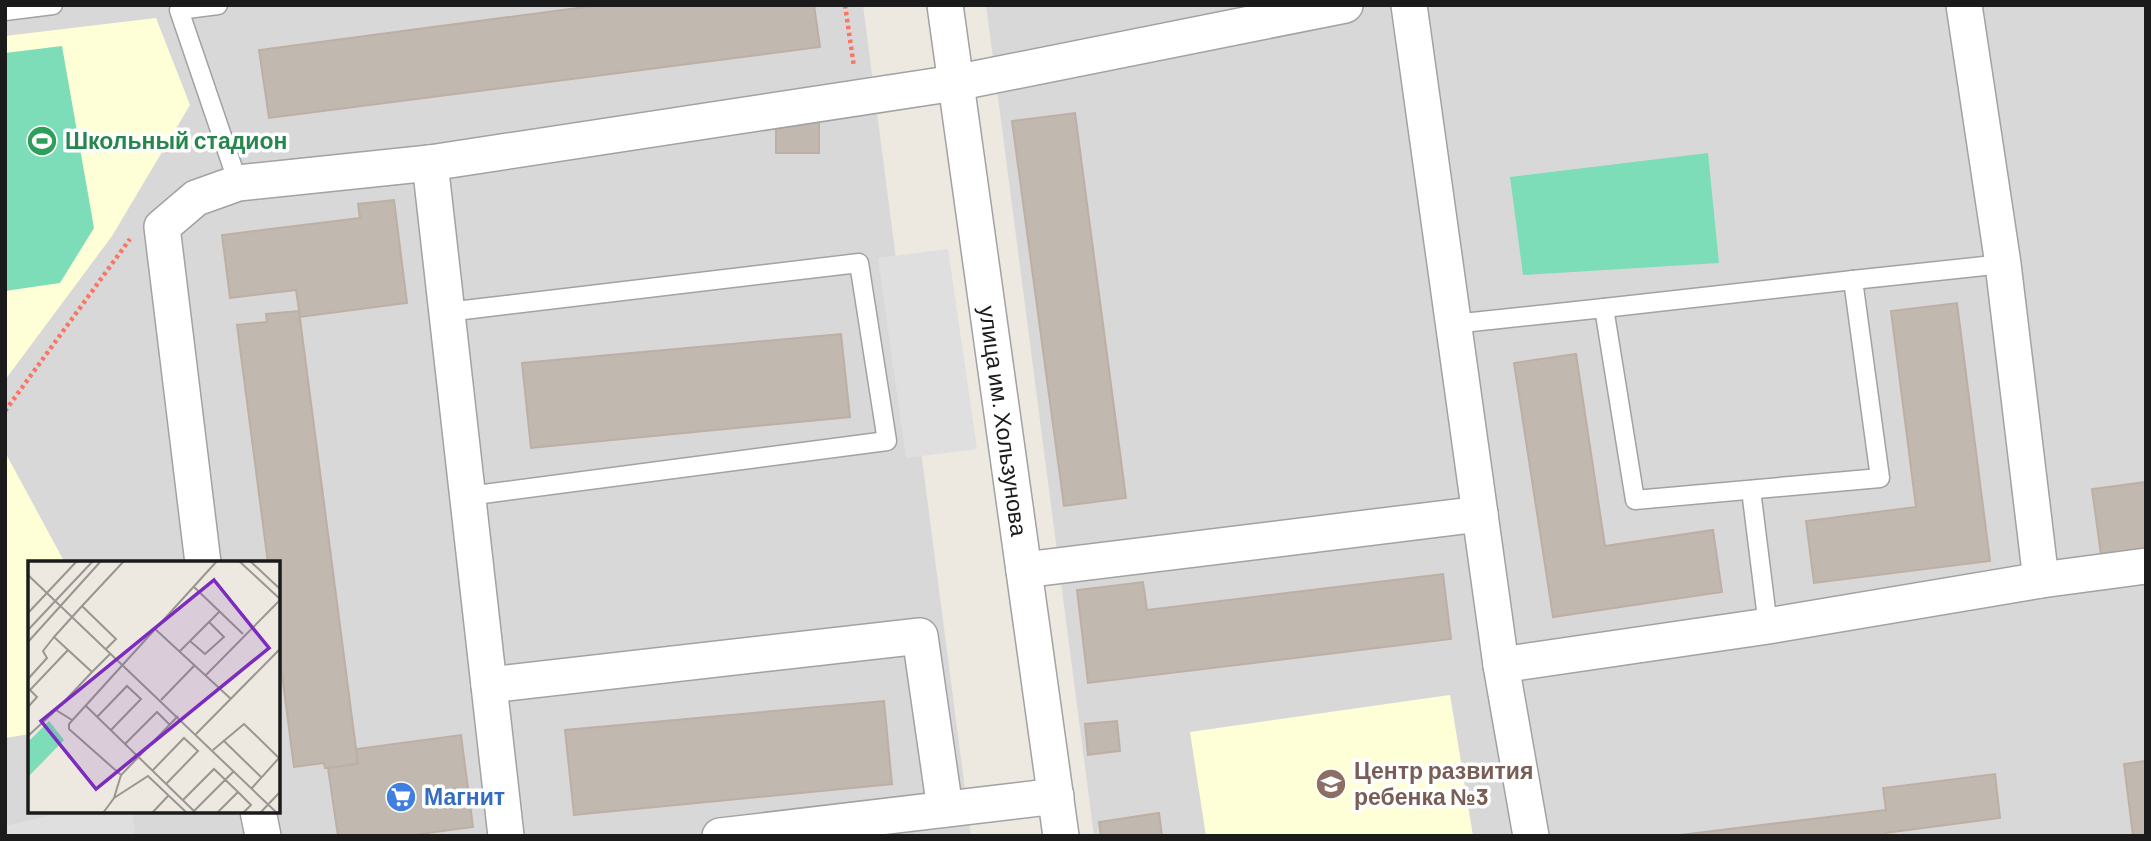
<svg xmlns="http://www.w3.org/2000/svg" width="2151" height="841" font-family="Barlow,sans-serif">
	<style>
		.residential { fill: #d9d8d8; fill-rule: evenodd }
		.education { fill: #ffffd7 }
		.pitch { fill: #7dddb8 }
		.parking { fill: #dfdfdf }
		.building { fill: #c1b8b0; stroke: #beafa3; stroke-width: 2 }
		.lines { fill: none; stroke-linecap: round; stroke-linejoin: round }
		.lane-casing { stroke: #a2a2a2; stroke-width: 21 }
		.street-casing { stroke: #a2a2a2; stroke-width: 38 }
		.path { stroke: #f97564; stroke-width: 4.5; stroke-dasharray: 3.5 3.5; stroke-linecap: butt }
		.lane { stroke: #fff; stroke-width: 18 }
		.street { stroke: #fff; stroke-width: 35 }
		.labels { text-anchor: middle; stroke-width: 7; stroke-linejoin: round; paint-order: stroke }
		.leisure-label { font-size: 23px; font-weight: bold; fill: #27864d; stroke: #fff; text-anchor: start }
		.street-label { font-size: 23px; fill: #1b1b1b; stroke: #fff }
		.education-label { font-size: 23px; font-weight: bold; fill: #785e54; stroke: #fff; text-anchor: start }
		.shop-label { font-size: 23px; font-weight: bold; fill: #366cbe; stroke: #fff; text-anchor: start }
		.inset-road { fill: none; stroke: #999691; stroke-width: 2 }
		.view { fill: #7b2cbf; fill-opacity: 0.15; stroke: #7b2cbf; stroke-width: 3.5 }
		.inset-edge { fill: none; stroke: #1b1b1b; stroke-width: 3.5 }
	</style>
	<rect width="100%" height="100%" fill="#ede8e0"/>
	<g class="residential">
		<path d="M5,5H863L971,836H5ZM30,563H278V811H30Z"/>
		<path d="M986,5H2146V836H1094Z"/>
	</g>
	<g class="education">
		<path d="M156,18L190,105L112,236L5,380V36Z"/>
		<path d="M5,452L65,563H30V734L5,738Z"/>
		<path d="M1450,695L1473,836H1206L1190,732Z"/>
	</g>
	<g class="pitch">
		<path d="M62,46L94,228L60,283L5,291V53Z"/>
		<path d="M1708,153L1719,263L1523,275L1510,177Z"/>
	</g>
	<g class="parking">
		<path d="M948,249L977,449L906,458L878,258Z"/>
		<path d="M68,811H132L135,836H5V826Z"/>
	</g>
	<g class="building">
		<path d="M600,5H814L820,47L269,118L259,50Z"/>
		<path d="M1075,113L1126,498L1064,506L1012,121Z"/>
		<rect x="776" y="122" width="43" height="31"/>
		<path d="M394,200L407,303L300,317L296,290L230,298L222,235L360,218L358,204Z"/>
		<path d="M1957,303L1990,561L1814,583L1806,521L1916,507L1891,311Z"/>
		<path d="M299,311L358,764L328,768H325L324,763L294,767L278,644V563H268L237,325L267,322L266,314Z"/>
		<path d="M841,334L850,417L531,448L522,363Z"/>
		<path d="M1576,354L1605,546L1713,530L1722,592L1553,617L1514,363Z"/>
		<path d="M2146,482V549L2101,555L2092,489Z"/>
		<path d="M1443,574L1451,639L1088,683L1077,590L1143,582L1147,610Z"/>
		<path d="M884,701L892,784L574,815L565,730Z"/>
		<path d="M1117,721L1120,751L1088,755L1085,724Z"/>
		<path d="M461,735L473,827L406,836H338L328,768L358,764L356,749Z"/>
		<path d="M2146,761V836H2133L2124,764Z"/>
		<path d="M1995,774L2000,818L1885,833V836H1672L1886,810L1883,788Z"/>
		<path d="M1159,813L1162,836H1101L1099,822Z"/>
	</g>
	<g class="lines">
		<g class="lane-casing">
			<g id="lane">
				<path d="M218,5L179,10L238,183"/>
				<path d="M5,11L53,5"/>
				<path d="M1604,308L1853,280"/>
				<path d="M447,312L859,263L887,441L468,496"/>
				<path d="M1453,324L1604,308L1635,500L1880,478L1853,280L2003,264"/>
				<path d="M1751,490L1768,626"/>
			</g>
		</g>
		<g class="street-casing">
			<g id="street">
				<path d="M945,5L1061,836"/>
				<path d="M1409,5L1501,665L1531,836"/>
				<path d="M1964,5L2003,264L2041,580"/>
				<path d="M430,163L506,836"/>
				<path d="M203,563L162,227L196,198L238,183L430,163L955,83L1345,5"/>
				<path d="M1024,570L1480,514"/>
				<path d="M1501,665L1768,626L2041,580L2146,566"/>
				<path d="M489,685L920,636L945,809"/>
				<path d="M258,811L263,836"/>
				<path d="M720,836L1056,796"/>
			</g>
		</g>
		<g class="path">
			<path d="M845,5L854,67"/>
			<path d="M5,411L130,239"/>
		</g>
		<use href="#lane" class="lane"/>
		<use href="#street" class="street"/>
	</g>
	<defs>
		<g id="stadium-disc" transform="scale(1.575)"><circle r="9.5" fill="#2e9e5b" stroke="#fff"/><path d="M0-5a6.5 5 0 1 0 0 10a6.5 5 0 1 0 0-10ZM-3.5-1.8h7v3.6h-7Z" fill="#fff"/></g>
		<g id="school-disc" transform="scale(1.575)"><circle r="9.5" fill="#8d6e63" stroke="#fff"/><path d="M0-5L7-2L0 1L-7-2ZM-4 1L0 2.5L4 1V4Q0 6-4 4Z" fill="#fff"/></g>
		<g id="supermarket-disc" transform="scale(1.575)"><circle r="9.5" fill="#3f7fe0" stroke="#fff"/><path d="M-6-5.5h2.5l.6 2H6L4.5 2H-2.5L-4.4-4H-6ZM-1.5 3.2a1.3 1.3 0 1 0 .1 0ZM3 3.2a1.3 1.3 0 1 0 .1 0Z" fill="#fff"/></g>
	</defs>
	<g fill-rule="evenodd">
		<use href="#stadium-disc" x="42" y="141"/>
		<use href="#school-disc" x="1331" y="784"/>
		<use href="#supermarket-disc" x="401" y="797"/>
	</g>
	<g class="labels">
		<g class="leisure-label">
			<text x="65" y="149">Школьный стадион</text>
		</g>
		<g class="street-label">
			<text transform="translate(1003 421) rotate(82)" y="8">улица им. Хользунова</text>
		</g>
		<g class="education-label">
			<text x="1354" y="779">Центр развития<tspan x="1354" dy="26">ребенка №3</tspan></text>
		</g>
		<g class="shop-label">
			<text x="424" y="805">Магнит</text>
		</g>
	</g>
	<g transform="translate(28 561)">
		<rect width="252" height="252" fill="#ede8e0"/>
		<path d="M21,160L36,179L1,215L0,181Z" fill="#7dddb8"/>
		<path class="inset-road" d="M211,0L252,38M222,0L252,28M0,14L249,252M166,26L215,73M54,45L96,0M0,52L49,0M126,67L203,138M0,69L65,0M162,80L181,61M0,81L73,0M40,89L26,76L54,45L88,78L78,88M151,91L162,80L177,93L196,76L181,61L192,50M177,115L252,39M0,118L19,97L15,90L26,76M133,139L166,105M58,145L168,252M0,146L9,136L2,129L40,89L64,111L83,92M69,156L99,125L113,138L83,169M44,159L28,149L64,111M168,173L252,88M0,175L28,149M195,179L234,217M97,183L129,151L142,164M185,189L216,163L251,197L224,227M124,210L156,177L170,190L138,223M93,214L41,168V163L189,0M86,237L120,215L159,252M155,239L186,208L210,231M165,251L206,210M75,252L86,237L93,214L150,155M124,252L140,235M189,252L210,231L223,244L215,252M232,252L252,231"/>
		<path class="view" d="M186,19L241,87L68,228L13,160Z"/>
		<rect width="252" height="252" class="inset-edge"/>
	</g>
	<rect width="2151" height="841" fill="none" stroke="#1b1b1b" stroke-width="14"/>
</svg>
